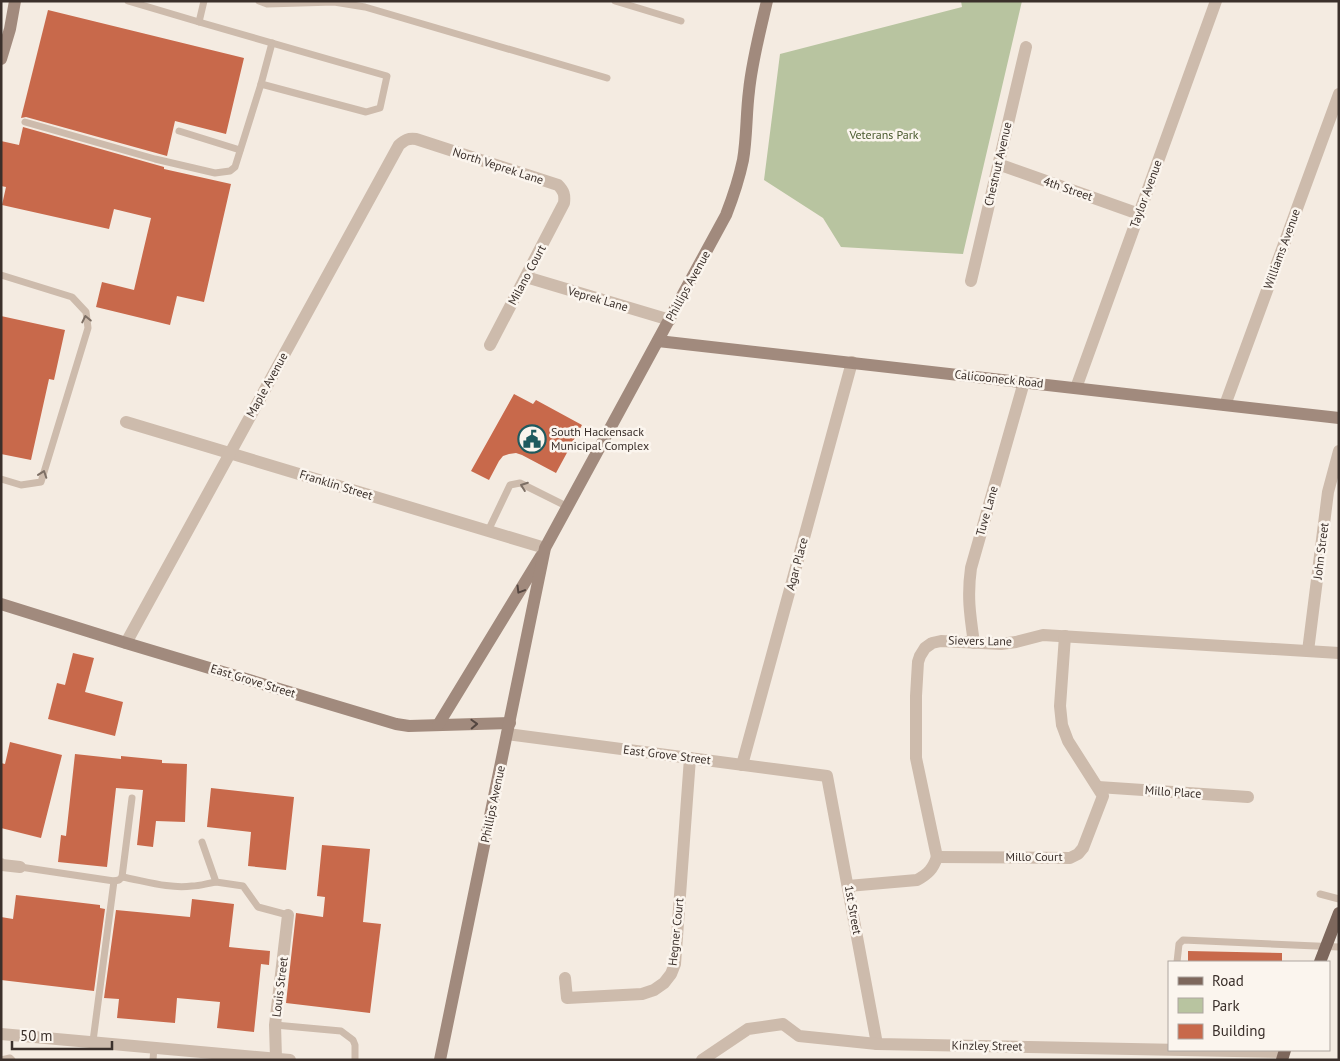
<svg xmlns="http://www.w3.org/2000/svg" width="1340" height="1061" font-family="'PT Sans',sans-serif">
	<style>
		.green { fill: #b8c4a0 }
		.building { fill: #c8694b }
		.lines { fill: none; stroke-linecap: round; stroke-linejoin: round }
		.lane { stroke: #cdbbac; stroke-width: 7 }
		.street { stroke: #cdbbac; stroke-width: 12 }
		.secondary { stroke: #a18a7d; stroke-width: 12 }
		.primary { stroke: #7d675c; stroke-width: 12 }
		.oneway { stroke: #7d6f65 }
		.oneway2 { stroke: #544640 }
		.labels { text-anchor: middle; stroke-width: 5; stroke-linejoin: round; paint-order: stroke }
		.park-label { font-size: 12px; fill: #4a5a2e; stroke: #fbf5ee }
		.street-label { font-size: 12px; fill: #3b302b; stroke: #fbf5ee }
		.poi-label { font-size: 12px; fill: #3b302b; stroke: #fbf5ee; text-anchor: start }
	</style>
	<rect width="100%" height="100%" fill="#f4ebe1"/>
	<path class="green" d="M961,1H1022L963,254L841,247L823,218L764,180L780,54L962,7Z"/>
	<g class="building">
		<path d="M48,10L244,58L226,134L175,121L167,156L26,117L21,118Z"/>
		<path d="M23,127L164,167V169L231,184L204,302L177,296L170,325L96,307L102,282L134,290L151,218L114,209L109,229L2,205L6,187L1,186V141L19,145Z"/>
		<path d="M1,316L65,330L54,380L49,379L31,460L1,454Z"/>
		<path d="M514,394L533,404L536,400L582,425L556,473L522,455L516,453L509,454L503,456L499,461L489,480L471,471Z"/>
		<path d="M73,653L94,658L85,692L123,702L115,736L48,719L57,683L65,685Z"/>
		<path d="M10,742L62,755L41,838L1,828V763L5,764Z"/>
		<path d="M75,754L121,759V756L162,760V763L187,764L185,822L156,821L153,847L137,845L143,790L116,788L107,867L58,862L61,835L66,836Z"/>
		<path d="M211,788L294,797L286,870L248,866L251,832L207,827Z"/>
		<path d="M322,845L370,849L363,922L381,924L370,1013L286,1003L296,913L323,917L325,897L317,896Z"/>
		<path d="M16,895L100,905V908L105,909L94,991L1,980V917L13,919Z"/>
		<path d="M192,899L234,904L229,947L270,951L269,965L261,964L254,1032L217,1028L220,1002L177,998L175,1023L117,1018L119,999L104,998L116,910L190,917Z"/>
		<path d="M1188,951L1282,953V962H1188Z"/>
	</g>
	<g class="lines">
		<g class="lane">
			<path d="M128,1L199,22L204,1"/>
			<path d="M259,1L267,4L334,2L365,7L607,78"/>
			<path d="M615,1L681,21"/>
			<path d="M261,84L272,43"/>
			<path d="M25,122L155,159L215,173L230,171L235,167L261,84L366,112L380,108L387,76L199,22"/>
			<path d="M179,131L240,150"/>
			<path d="M1,275L72,297L86,312L88,328L41,482L21,485L1,479"/>
			<path d="M488,531L510,485L520,483L568,507"/>
			<path d="M202,842L216,882L243,886L258,907L288,915"/>
			<path d="M20,867L114,881L119,880L122,877L132,798"/>
			<path d="M122,877C145,881 169,889 192,886C200,886 208,883 216,882"/>
			<path d="M1320,894L1339,899"/>
			<path d="M1177,962L1179,944L1183,940L1339,947"/>
			<path d="M275,1025L341,1031L353,1040L355,1045V1060"/>
			<path d="M93,1041L114,881"/>
			<path d="M1,1060L10,1058L12,1060"/>
			<path d="M153,1060L154,1047"/>
		</g>
		<g class="street">
			<path d="M998,164L1139,214"/>
			<path d="M526,277L670,320"/>
			<path d="M971,281L1026,47"/>
			<path d="M1076,388L1216,1"/>
			<path d="M1225,405L1339,94"/>
			<path d="M126,422L545,548"/>
			<path d="M126,643L399,145C405,140 408,138 416,139L558,185C564,191 565,195 564,203L490,345"/>
			<path d="M974,643C970,615 967,596 971,568L1024,382"/>
			<path d="M1308,651L1328,492L1339,451"/>
			<path d="M507,734L827,776L877,1044"/>
			<path d="M742,765L852,362"/>
			<path d="M1098,787L1248,797"/>
			<path d="M937,857L916,758V696L918,662L920,656L925,648L932,643L941,641L1001,644L1016,642L1043,635L1339,653"/>
			<path d="M937,857L1070,858L1078,854L1083,848L1103,796L1068,741L1062,725L1060,706L1065,636"/>
			<path d="M1,864L2,865L20,867"/>
			<path d="M848,886L917,880C928,874 933,869 937,857"/>
			<path d="M565,978L567,998L642,994L654,990L664,983L671,974L675,964L690,758"/>
			<path d="M1,1034L290,1060"/>
			<path d="M276,1058L275,1025L288,915"/>
			<path d="M702,1060L748,1029L783,1024L799,1036L877,1044L1284,1052"/>
		</g>
		<g class="secondary">
			<path d="M1,59L10,29L15,1"/>
			<path d="M658,341L1339,418"/>
			<path d="M1,604L126,643L396,724L409,726L510,723"/>
			<path d="M438,725L541,556"/>
			<path d="M440,1060L545,548L726,215C733,197 739,179 743,160C747,137 746,114 749,91C752,61 760,31 767,1"/>
		</g>
		<g class="primary">
			<path d="M1320,962L1339,913"/>
			<path d="M1282,1060L1285,1050"/>
		</g>
	</g>
	<defs><path id="oneway-chevron" d="M-2-3.5L2.5 0L-2 3.5" fill="none" stroke-width="1.6" stroke-linecap="round" stroke-linejoin="round" transform="scale(1.25)"/></defs>
	<g class="oneway">
		<use href="#oneway-chevron" transform="translate(86 319) rotate(-102)"/>
		<use href="#oneway-chevron" transform="translate(43 474) rotate(-71)"/>
		<use href="#oneway-chevron" transform="translate(524 486) rotate(-160)"/>
	</g>
	<g class="oneway2">
		<use href="#oneway-chevron" transform="translate(520 590) rotate(121)"/>
		<use href="#oneway-chevron" transform="translate(474 724) rotate(-2)"/>
	</g>
	<defs>
		<g id="civic-ring" transform="scale(1.4375)"><circle r="9.5" fill="#fbf5ee" stroke="#1f5a5e" stroke-width="1.5"/><path d="M-.6-6.5H3V-4.5H.6V-3L4-1V1h2V6H-6V1h2V-1L-.6-3ZM-1.2 2.5V6h2.4V2.5Z" fill="#1f5a5e"/></g>
	</defs>
	<g fill-rule="evenodd">
		<use href="#civic-ring" x="532" y="439"/>
	</g>
	<g class="labels">
		<g class="park-label">
			<text x="884" y="139">Veterans Park</text>
		</g>
		<g class="street-label">
			<text transform="translate(998 164) rotate(-77)" y="4">Chestnut Avenue</text>
			<text transform="translate(498 166) rotate(18)" y="4">North Veprek Lane</text>
			<text transform="translate(1068 189) rotate(19)" y="4">4th Street</text>
			<text transform="translate(1146 194) rotate(-70)" y="4">Taylor Avenue</text>
			<text transform="translate(1282 249) rotate(-70)" y="4">Williams Avenue</text>
			<text transform="translate(527 275) rotate(-62)" y="4">Milano Court</text>
			<text transform="translate(688 286) rotate(-61)" y="4">Phillips Avenue</text>
			<text transform="translate(598 299) rotate(16)" y="4">Veprek Lane</text>
			<text transform="translate(999 379) rotate(6)" y="4">Calicooneck Road</text>
			<text transform="translate(267 385) rotate(-61)" y="4">Maple Avenue</text>
			<text transform="translate(336 485) rotate(17)" y="4">Franklin Street</text>
			<text transform="translate(987 511) rotate(-74)" y="4">Tuve Lane</text>
			<text transform="translate(1321 551) rotate(-83)" y="4">John Street</text>
			<text transform="translate(797 564) rotate(-75)" y="4">Agar Place</text>
			<text transform="translate(980 641) rotate(1)" y="4">Sievers Lane</text>
			<text transform="translate(253 681) rotate(17)" y="4">East Grove Street</text>
			<text transform="translate(667 755) rotate(7)" y="4">East Grove Street</text>
			<text transform="translate(1173 792) rotate(4)" y="4">Millo Place</text>
			<text transform="translate(493 804) rotate(-78)" y="4">Phillips Avenue</text>
			<text x="1034" y="861">Millo Court</text>
			<text transform="translate(853 910) rotate(80)" y="4">1st Street</text>
			<text transform="translate(676 932) rotate(-84)" y="4">Hegner Court</text>
			<text transform="translate(280 987) rotate(-83)" y="4">Louis Street</text>
			<text transform="translate(987 1046) rotate(1)" y="4">Kinzley Street</text>
		</g>
		<g class="poi-label">
			<text x="551" y="436">South Hackensack<tspan x="551" dy="14">Municipal Complex</tspan></text>
		</g>
	</g>
	<rect width="1340" height="1061" fill="none" stroke="#3b302b" stroke-width="5"/>
	<rect x="1168" y="961" width="162" height="90" fill="#fbf5ee" stroke="#aea6a0"/>
	<rect x="1178" y="977" width="25" height="8" fill="#7d675c" stroke="#aea6a0"/>
	<text x="1212" y="986" font-size="15" fill="#3b302b">Road</text>
	<rect x="1178" y="998" width="25" height="15" fill="#b8c4a0" stroke="#aea6a0"/>
	<text x="1212" y="1011" font-size="15" fill="#3b302b">Park</text>
	<rect x="1178" y="1024" width="25" height="15" fill="#c8694b" stroke="#aea6a0"/>
	<text x="1212" y="1036" font-size="15" fill="#3b302b">Building</text>
	<path d="M12 1041v8h100v-8" fill="none" stroke="#3b302b" stroke-width="2.5"/>
	<text x="20" y="1041" font-size="15" fill="#3b302b" stroke="#fbf5ee" stroke-width="4" paint-order="stroke">50 m</text>
</svg>
